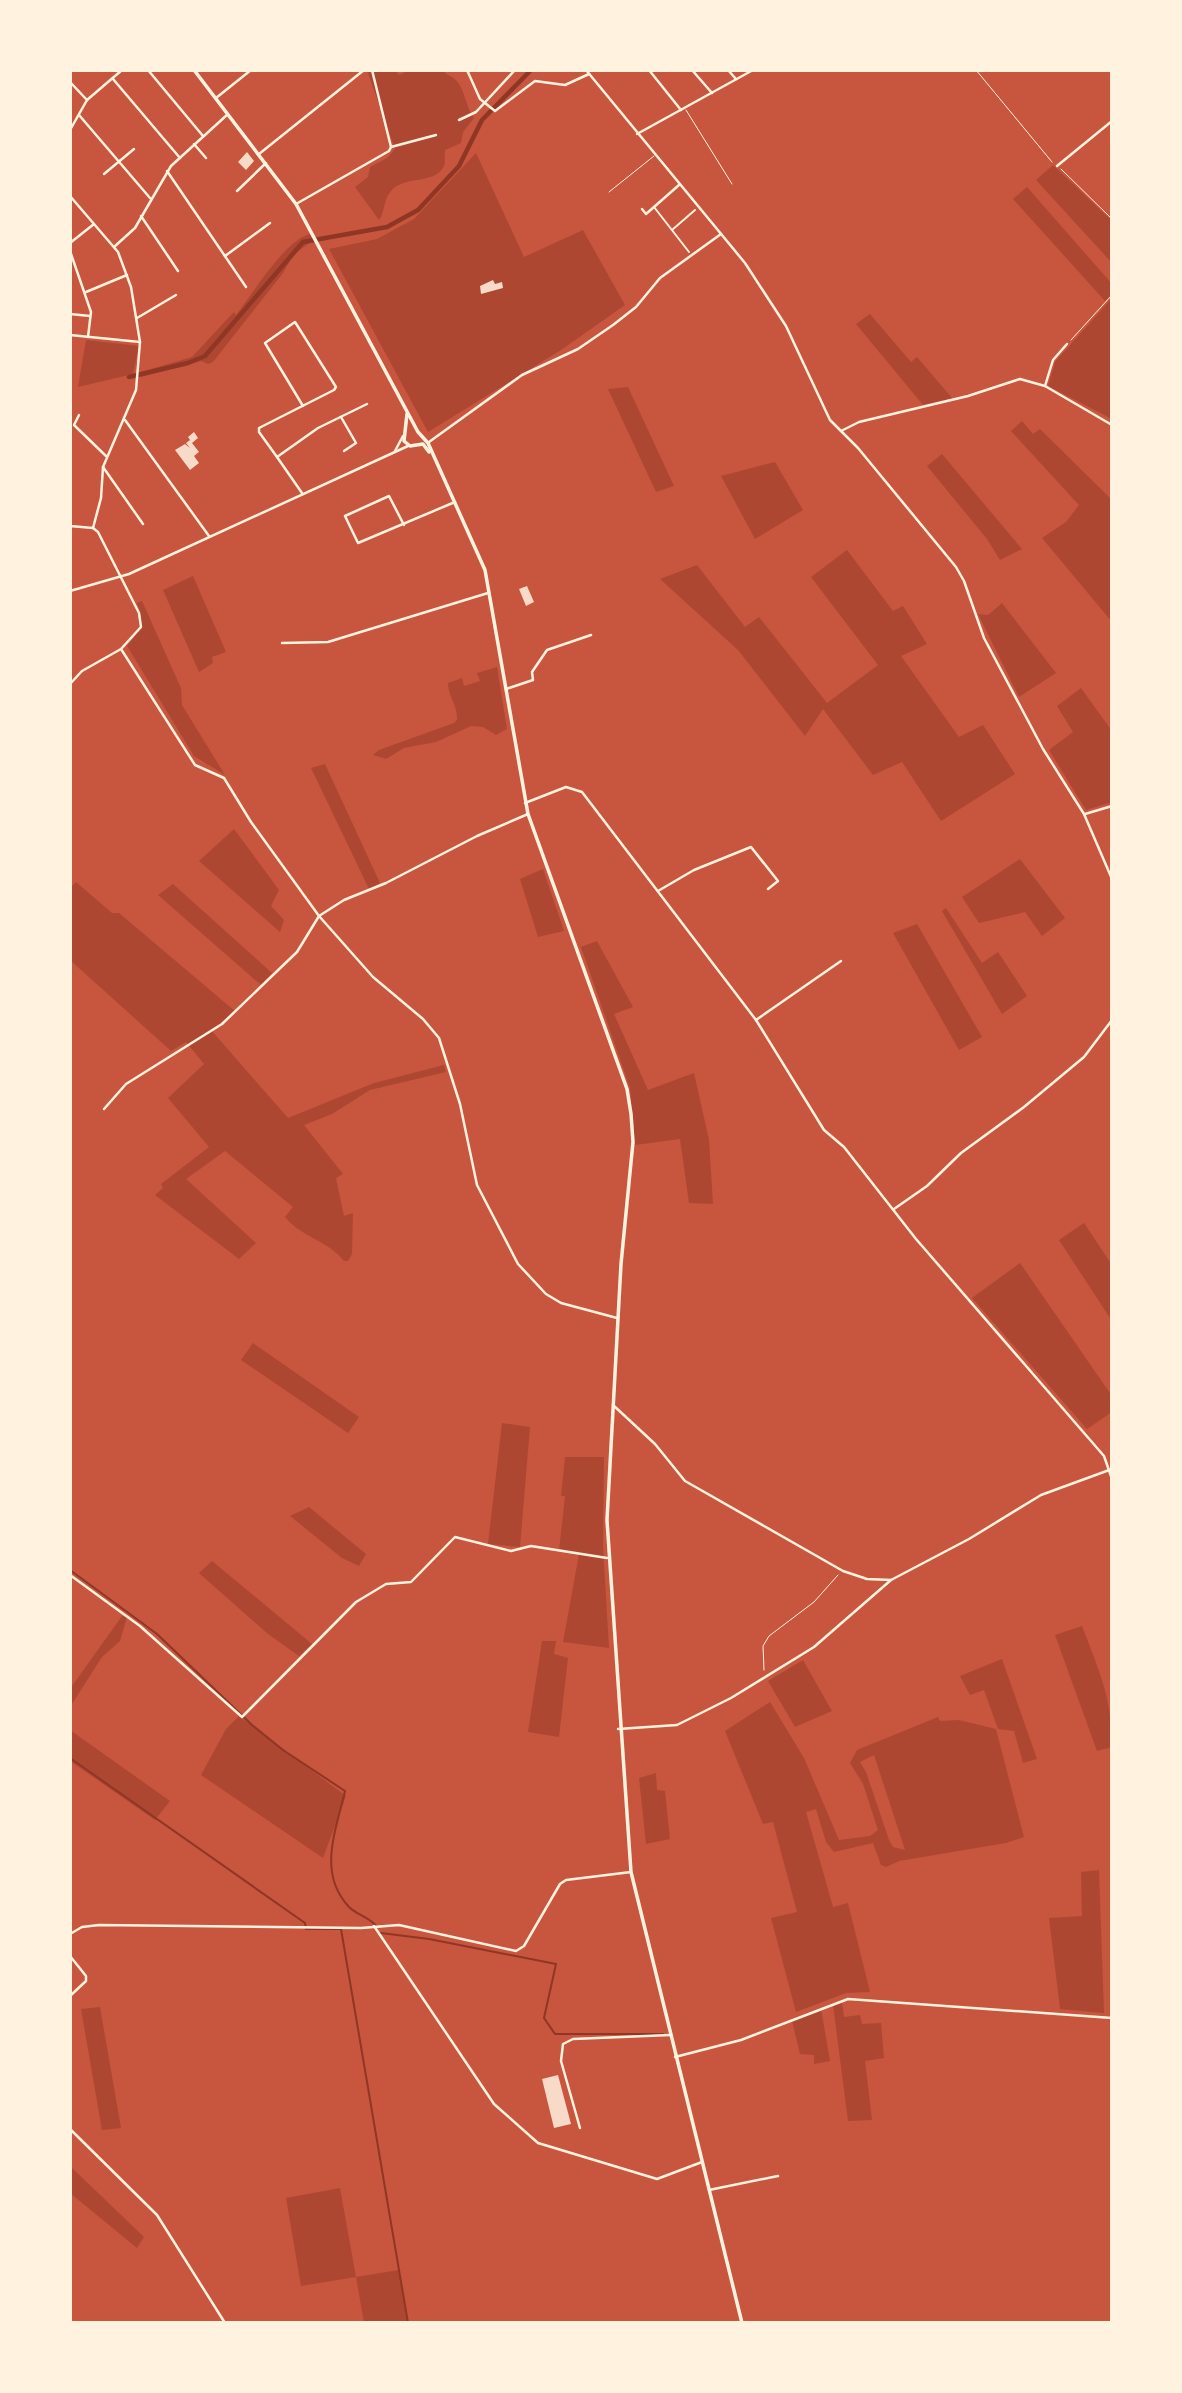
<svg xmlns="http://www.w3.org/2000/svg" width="1182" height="2393" font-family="Montserrat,sans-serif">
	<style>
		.green { fill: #ae4732; fill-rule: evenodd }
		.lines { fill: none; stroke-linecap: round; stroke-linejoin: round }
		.stream { stroke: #8f3625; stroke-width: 2 }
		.canal { stroke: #8f3625; stroke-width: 4.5 }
		.building { fill: #f7dbc8 }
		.path { stroke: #fff3e0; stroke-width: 1 }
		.service { stroke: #fff3e0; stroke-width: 1 }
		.pedestrian { stroke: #fff3e0; stroke-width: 2 }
		.minor { stroke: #fff3e0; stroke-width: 2.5 }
		.tertiary { stroke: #fff3e0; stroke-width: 2.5 }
		.secondary { stroke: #fff3e0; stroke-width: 3.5 }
	</style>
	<rect width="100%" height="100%" fill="#c8553d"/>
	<g class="green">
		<path d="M372,70H395L399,75L410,70H444L446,74C466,81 463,103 474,118L463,132L461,143L445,150C444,156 446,161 444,166C435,185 404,175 391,191C383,200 385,213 379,220L355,187L368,177L370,167L387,158L395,149L368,73Z"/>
		<path d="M476,153L524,257L583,230L625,305L561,350L428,432L329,249L377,239L414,219Z"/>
		<path d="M1053,165L1112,221V263L1036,180Z"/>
		<path d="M1027,187L1112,284V294L1105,301L1013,199Z"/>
		<path d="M310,234L314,240L294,254L283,273L213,362L208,364L201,361L141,377V372L192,357L231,315L234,312L236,315C253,293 285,240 310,234Z"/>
		<path d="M1112,298V419L1048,386L1055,362Z"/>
		<path d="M870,314L911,362L917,357L952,398L923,405L856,324Z"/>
		<path d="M86,340L139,346L133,374L78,387Z"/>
		<path d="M628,387L674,486L656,492L608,389Z"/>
		<path d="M1022,421L1033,434L1040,429L1112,500V622L1042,538L1066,522L1079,505L1011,431Z"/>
		<path d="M942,454L1022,549L1000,560L987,539L927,466Z"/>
		<path d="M775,462L803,510L755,539L721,476Z"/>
		<path d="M847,550L893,611L903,606L927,644L901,656L959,737L983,725L1015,774L941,821L902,762L873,775L823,709L805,736L738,650L660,579L697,565L745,627L759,617L827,703L878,665L811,577Z"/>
		<path d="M193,576L226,652L212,657L213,663L199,672L163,590Z"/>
		<path d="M142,601L181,688L182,705L225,775L194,756L127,646C140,631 145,623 137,603Z"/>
		<path d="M1002,603L1056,673L1019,697L978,614L988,615Z"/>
		<path d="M497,667L507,729L496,735L483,727L471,726L436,742L404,748L386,759L373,755L379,750L454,723L457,720C458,705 448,697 448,683L462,678L464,686L480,681L477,673Z"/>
		<path d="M1081,688L1112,731V802L1086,810L1049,750L1073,732L1057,706Z"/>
		<path d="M325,764L380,883L369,889L311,768Z"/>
		<path d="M234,829L279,890L271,906L284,920L280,932L199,861Z"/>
		<path d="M1020,859L1065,918L1042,936L1025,912L979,923L962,897Z"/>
		<path d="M543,869L564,931L538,937L520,879Z"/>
		<path d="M76,882L112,913H119L236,1012L211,1030L288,1118L374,1083L444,1065L446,1072L370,1090L332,1114L304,1125L343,1174L336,1178L344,1216L353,1213L352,1254L348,1261H344C329,1241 301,1237 285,1217L293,1207L225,1151L186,1179L256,1243L239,1259L155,1195L163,1188L161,1184L209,1147L168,1098L204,1064L186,1042L171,1051L70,960V888Z"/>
		<path d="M173,884L272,973L261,985L158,895Z"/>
		<path d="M946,908L982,963L998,952L1027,996L1002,1014L942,911Z"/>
		<path d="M917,924L982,1037L959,1050L893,933Z"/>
		<path d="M597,941L633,1007L614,1014L648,1090L694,1073L709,1140L713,1204L689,1203L680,1139L635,1145L630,1088L581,947Z"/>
		<path d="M1084,1223L1112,1265V1321L1059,1240Z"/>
		<path d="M1020,1263L1112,1396V1412L1087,1429L972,1298Z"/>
		<path d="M253,1343L359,1417L348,1433L241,1360Z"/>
		<path d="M502,1423L530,1427L520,1547L488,1544Z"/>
		<path d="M565,1457H604L603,1547L609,1648L563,1642L579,1554L559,1551L565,1496H561Z"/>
		<path d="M309,1507L366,1554L359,1566L342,1558L290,1516Z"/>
		<path d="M212,1561L312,1644L299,1656L268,1634L199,1573Z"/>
		<path d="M122,1616L127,1617L120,1641L102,1657L70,1707L72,1686Z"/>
		<path d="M1082,1626C1099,1671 1112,1697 1112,1747L1097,1751L1055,1635Z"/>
		<path d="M542,1641H556L554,1654L568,1658L559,1737L528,1732Z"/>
		<path d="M1002,1659L1037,1759L1023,1763L1014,1731L998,1729L984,1690L970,1695L960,1676Z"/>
		<path d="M803,1660L832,1711L795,1727L768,1681Z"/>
		<path d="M770,1702L804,1758L839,1840L870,1836L878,1830L863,1784L850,1763L857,1750L938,1717L940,1721L959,1720L996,1729L1024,1837L1006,1843L899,1861L886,1867L881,1865L873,1843L834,1852L826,1842L816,1809L806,1812L833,1907L848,1903L870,1992L846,1993L796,2012L771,1918L797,1912L773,1822L763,1824L725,1731ZM874,1755L905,1850L893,1847L889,1840L866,1772L860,1762Z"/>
		<path d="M239,1716L346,1796L323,1858L201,1775L226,1729Z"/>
		<path d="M70,1730L170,1801L155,1820L70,1761Z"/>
		<path d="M656,1773L657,1790L665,1791L670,1839L646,1844L639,1778Z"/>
		<path d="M1099,1870L1104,2013L1060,2009L1049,1918L1082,1916L1081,1872Z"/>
		<path d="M842,2002L844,2017L860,2015L862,2024L881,2023L884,2058L865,2061L872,2120L848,2121L833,2005Z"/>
		<path d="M100,2007L121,2128L102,2130L81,2009Z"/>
		<path d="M821,2009L830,2061L814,2064V2055L800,2054L792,2021Z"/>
		<path d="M70,2166L144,2237L137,2248L70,2193Z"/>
		<path d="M340,2188L356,2277L399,2270L407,2323H364L356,2277L301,2286L286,2198Z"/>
	</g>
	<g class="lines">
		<g class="stream">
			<path d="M70,1570L157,1634L252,1725L283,1750L345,1791C336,1831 317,1873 349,1907C357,1915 369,1917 376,1926"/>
			<path d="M70,1758L305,1923L306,1929H341L408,2323"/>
			<path d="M381,1933L429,1939L556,1964L544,2018L555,2034H663"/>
		</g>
		<path class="canal" d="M129,377L188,363L205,356L303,242L387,227L418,210L459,166L482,120L531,70"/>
	</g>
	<g class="building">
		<path d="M247,152L254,161L246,170L238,162Z"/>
		<path d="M493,280L495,284L502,282L503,288L481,294L480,286Z"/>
		<path d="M194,432L198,438L192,443L199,452L194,456L199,463L190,470L175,450L185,444L190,448L186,443L190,440L188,437Z"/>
		<path d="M527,586L534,602L526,606L519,589Z"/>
		<path d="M558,2075L571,2124L554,2128L542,2079Z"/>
	</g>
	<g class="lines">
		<g class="path">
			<path d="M976,70L1052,162"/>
			<path d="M1061,169L1112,219"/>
			<path d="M1071,340L1112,295"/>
			<path d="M764,1670L763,1646L769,1636L814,1602L838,1575"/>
		</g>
		<g class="service">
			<path d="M686,110L732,184"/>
			<path d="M609,192L654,156"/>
		</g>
		<g class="pedestrian">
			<path d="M654,207L689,252"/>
			<path d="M672,230L695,210"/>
		</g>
		<g class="minor">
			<path d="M148,70L203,136"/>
			<path d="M467,70L480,99L495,111L535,81L565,85L589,74"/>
			<path d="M649,70L681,110"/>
			<path d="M692,70L712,93"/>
			<path d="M728,70L736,79"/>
			<path d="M113,79L180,158"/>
			<path d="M70,82L87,100"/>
			<path d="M216,98L251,70"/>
			<path d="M87,100L122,70"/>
			<path d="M79,115L150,198"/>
			<path d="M459,120L476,112L515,70"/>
			<path d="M70,130L87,100"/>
			<path d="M637,134L753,70"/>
			<path d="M194,144L206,158"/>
			<path d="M391,147L436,135"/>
			<path d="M1057,166L1112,121"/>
			<path d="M167,171L246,287"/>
			<path d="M104,174L134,149"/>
			<path d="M237,191L266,163"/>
			<path d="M70,196L118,252L131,287L140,342L136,390L103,467L101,498L93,528"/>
			<path d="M296,204L389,151L391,147L372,70"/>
			<path d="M642,209L646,214L679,185"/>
			<path d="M141,216L178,271"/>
			<path d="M70,243L94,224"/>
			<path d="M114,247L135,228L171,166L228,114"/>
			<path d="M70,251L91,312L88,337"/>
			<path d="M225,256L270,223"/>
			<path d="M86,292L127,275"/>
			<path d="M70,314L90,316"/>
			<path d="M137,318L176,295"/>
			<path d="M70,335L140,342"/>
			<path d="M1045,386L1053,360L1067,344"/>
			<path d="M79,415L74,425L106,456"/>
			<path d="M341,417L356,443L344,451"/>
			<path d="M125,420L209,536"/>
			<path d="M841,431L859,422L968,396L1020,379L1045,386L1112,425"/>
			<path d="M429,442L522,375L578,349L613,325L636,307L660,278L721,234"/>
			<path d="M277,457L259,432V428L334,390L336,387L295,322L265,343L303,406"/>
			<path d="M103,467L143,524"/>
			<path d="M302,493L277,457L318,428L367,404"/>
			<path d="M404,525L389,496L345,516L358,543L455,502"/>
			<path d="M70,526L93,528L98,532L139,613L141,627L121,649L82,671L70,684"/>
			<path d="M282,643L328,642L488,593"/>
			<path d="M121,649L195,765L224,778L251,822L319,916L373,977L423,1019L439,1038L460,1104L477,1185L518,1264L546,1294L561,1303L617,1318"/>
			<path d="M506,689L533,680L532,672L547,650L591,635"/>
			<path d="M525,803L566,787L582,792L756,1020L824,1130L844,1147L916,1239L1104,1456L1112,1479"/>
			<path d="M1085,814L1112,806"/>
			<path d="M658,891L694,870L751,847L778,881L768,889"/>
			<path d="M756,1020L841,961"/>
			<path d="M104,1109L126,1084L222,1024L297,952L319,916L344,900L386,883L477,836L528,814"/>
			<path d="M894,1209L927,1186L961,1153L1024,1107L1084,1057L1112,1020"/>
			<path d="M613,1405L655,1444L685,1481L843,1571L867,1579L891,1580"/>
			<path d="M70,1575L140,1626L242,1717L356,1602L386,1584L411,1582L455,1537L511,1551L531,1546L607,1558"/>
			<path d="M374,1926L494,2104L538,2143L657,2179L702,2162"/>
			<path d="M70,1934L82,1927L99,1925L361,1928L399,1925L516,1951L524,1946L560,1884L566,1880L631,1872"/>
			<path d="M70,1956L86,1976V1981L70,1996"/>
			<path d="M675,2057L741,2040L848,1999L1112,2018"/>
			<path d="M580,2128L561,2061L563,2044L573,2039L670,2035"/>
			<path d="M70,2129L157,2215L225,2323"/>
			<path d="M709,2190L778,2176"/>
		</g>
		<g class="tertiary">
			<path d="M586,70L745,263L786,326L830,420L858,448L956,567L964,581L984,638L1043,749L1084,814L1112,879"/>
			<path d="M259,154L364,70"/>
			<path d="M395,451L403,436"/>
			<path d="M70,591L129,574L408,446"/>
			<path d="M618,1729L677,1725L731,1698L814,1647L891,1580L969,1539L1041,1495L1112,1469"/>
		</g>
		<g class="secondary">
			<path d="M194,70L296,204L418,432L428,443L485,570L528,814L627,1089L631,1114L633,1142L621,1264L607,1520L631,1872L742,2323"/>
			<path d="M407,414L404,441L410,446L423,444L429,452"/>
		</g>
	</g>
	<rect width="1182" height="2393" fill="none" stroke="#fff3e0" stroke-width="144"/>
</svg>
